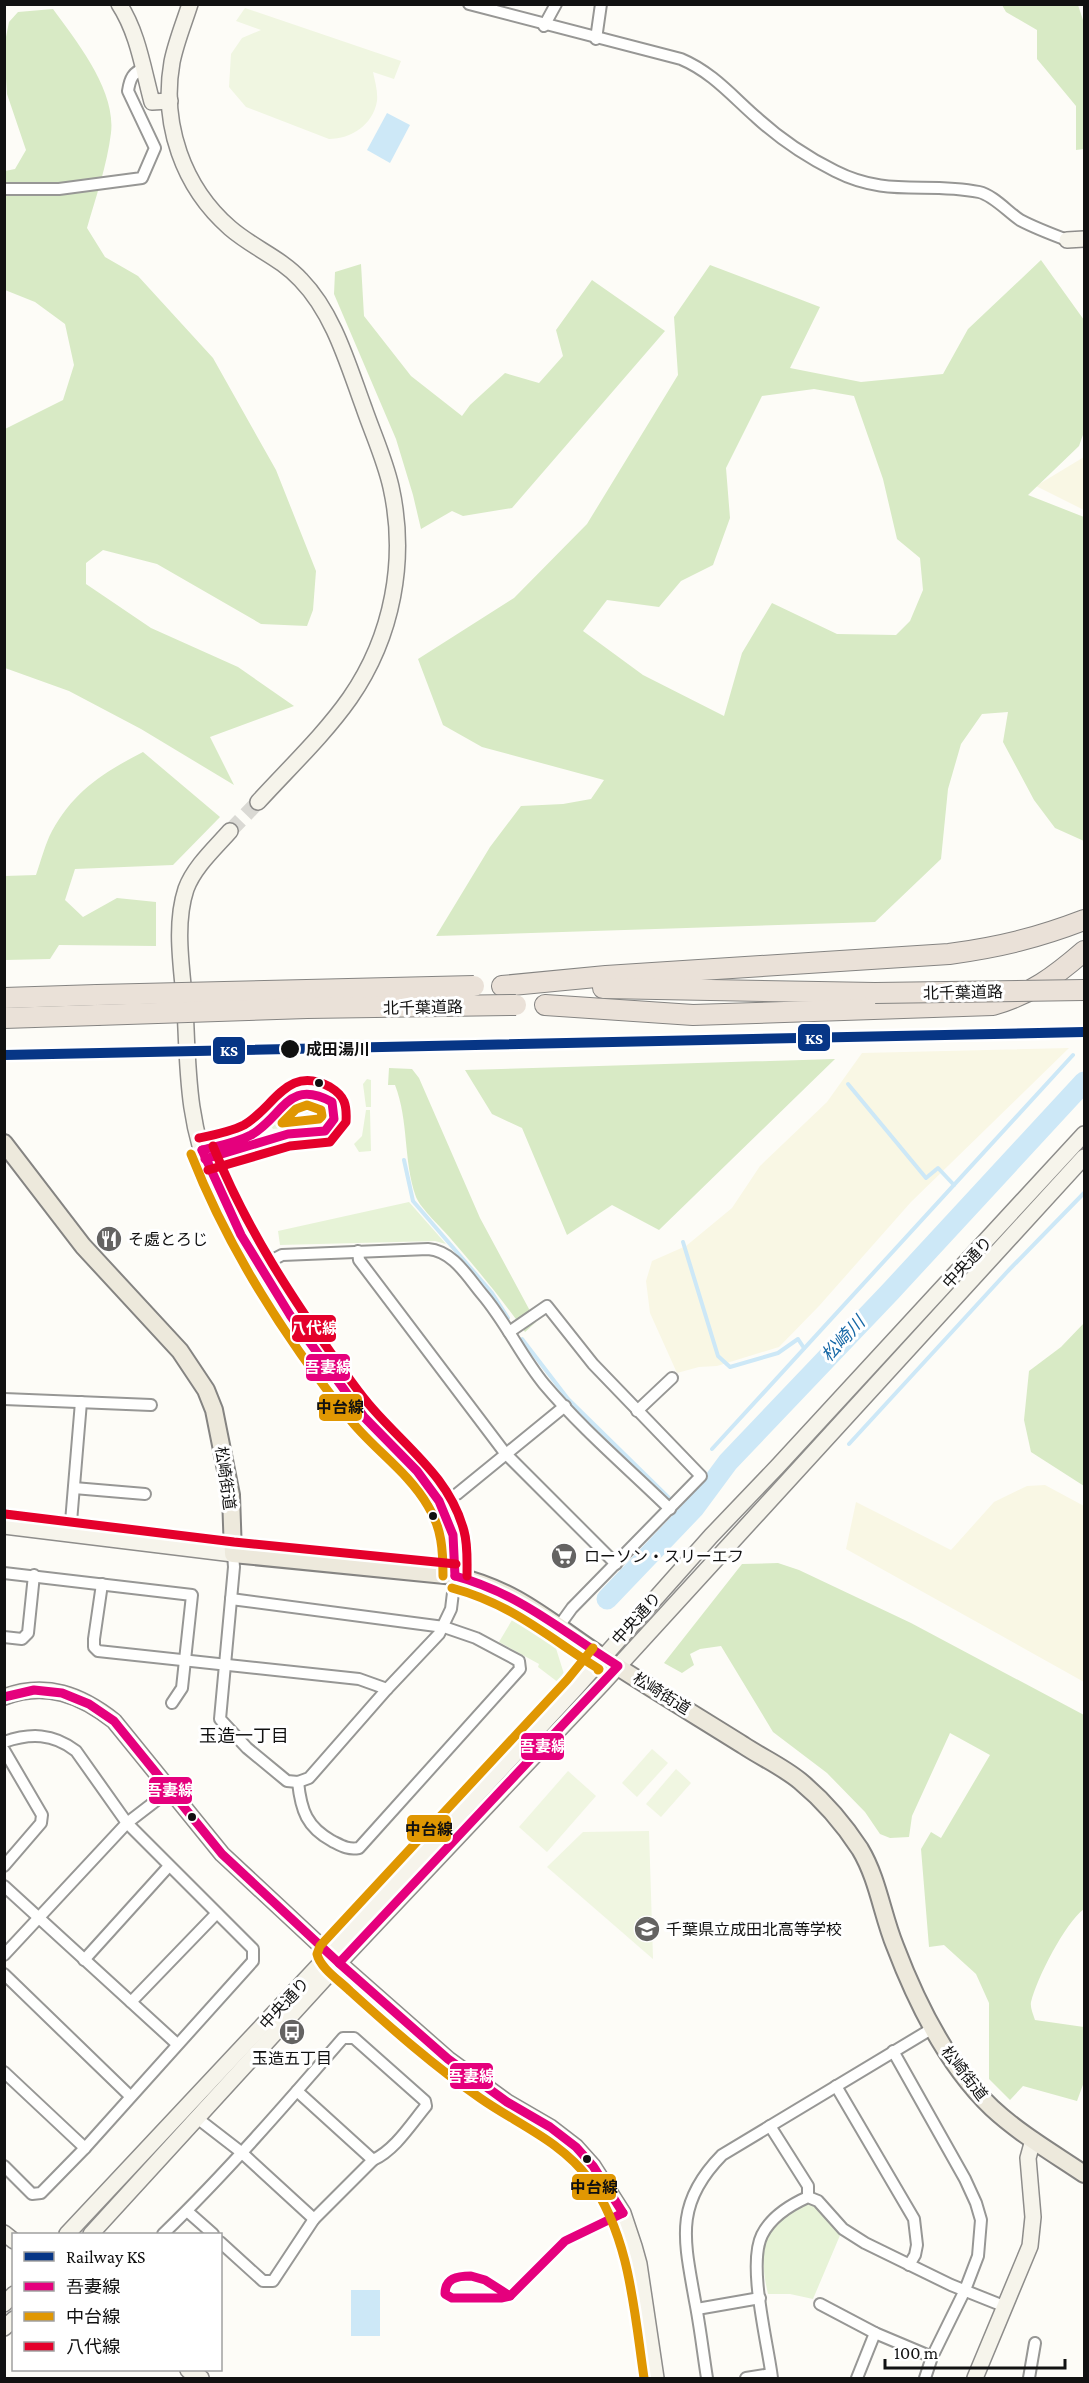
<svg xmlns="http://www.w3.org/2000/svg" width="1089" height="2383" font-family="'Crimson Pro','Noto Sans JP',serif">
	<style>
		.farmland { fill: #f9f7e4 }
		.green { fill: #e7f3d7 }
		.forest { fill: #d8eac5; fill-rule: evenodd }
		.pitch { fill: #f0f6e1 }
		.water { fill: #cde8f7 }
		.lines { fill: none; stroke-linecap: round; stroke-linejoin: round }
		.stream { stroke: #cde8f7; stroke-width: 4 }
		.river { stroke: #cde8f7; stroke-width: 21 }
		.secondary-tunnel { stroke: #dad9d4; stroke-width: 15; stroke-dasharray: 15 8; stroke-linecap: butt }
		.street-casing { stroke: #979795; stroke-width: 14 }
		.secondary-casing { stroke: #8e8d8b; stroke-width: 18 }
		.primary-casing { stroke: #858482; stroke-width: 20 }
		.highway-casing { stroke: #858482; stroke-width: 22 }
		.street { stroke: #fffffe; stroke-width: 10 }
		.secondary { stroke: #f6f4eb; stroke-width: 15 }
		.primary { stroke: #ede9dc; stroke-width: 16 }
		.highway { stroke: #eae1d8; stroke-width: 20 }
		.highway-bridge-casing { stroke: #858482; stroke-width: 22; stroke-linecap: butt }
		.highway-bridge { stroke: #eae1d8; stroke-width: 20 }
		.bus-1-casing { stroke: #fff; stroke-width: 14 }
		.bus-2-casing { stroke: #fff; stroke-width: 14 }
		.bus-3-casing { stroke: #fff; stroke-width: 14 }
		.bus-1 { stroke: #e5007d; stroke-width: 9 }
		.bus-2 { stroke: #e09702; stroke-width: 9 }
		.bus-3 { stroke: #e4002b; stroke-width: 9 }
		.rail-1-casing { stroke: #fff; stroke-width: 15 }
		.rail-1 { stroke: #073686; stroke-width: 10 }
		.stop-dot { fill: #111; stroke: #fff; stroke-width: 2 }
		.labels { text-anchor: middle; stroke-width: 6; stroke-linejoin: round; paint-order: stroke }
		.street-label { font-size: 16px; fill: #111; stroke: #fff }
		.stop-label { font-size: 16px; font-weight: bold; fill: #111; stroke: #fff; text-anchor: start }
		.poi-label { font-size: 16px; fill: #111; stroke: #fff; text-anchor: start }
		.water-label { font-size: 18px; font-style: italic; fill: #1768a6; stroke: #fff }
		.neighbourhood-label { font-size: 18px; fill: #111; stroke: #fff }
		.line-badge { stroke: #fff; stroke-width: 2 }
		.badge-label { font-size: 16px; text-anchor: middle; font-weight: bold; fill: #fff }
		.pale-badge-label { font-size: 16px; text-anchor: middle; font-weight: bold; fill: #111 }
	</style>
	<rect width="100%" height="100%" fill="#fdfcf7"/>
	<g class="farmland">
		<path d="M1084,457V510L1036,486Z"/>
		<path d="M1069,1048L911,1202L819,1306L779,1347L717,1366L699,1367L677,1373L650,1313L646,1281L652,1261L686,1246L732,1208L760,1166L827,1102L862,1053Z"/>
		<path d="M1045,1485L1084,1506V1682L846,1549L856,1502L951,1550L994,1502L1027,1486Z"/>
	</g>
	<g class="green">
		<path d="M367,1079L371,1080V1107H366L363,1084Z"/>
		<path d="M303,1099H317L324,1105L327,1117C321,1127 315,1127 304,1127Z"/>
		<path d="M291,1100L292,1127L273,1129L270,1125Z"/>
		<path d="M366,1110H370L371,1151L359,1152L354,1144L362,1136Z"/>
		<path d="M409,1202L446,1244L435,1241L280,1245L278,1231Z"/>
		<path d="M515,1615L554,1642L564,1674L559,1683L538,1667L539,1664L499,1642Z"/>
		<path d="M810,2202L841,2233L813,2299L790,2294H768C761,2263 758,2232 788,2213C795,2209 802,2204 810,2202Z"/>
	</g>
	<g class="forest">
		<path d="M1002,5H1078L1084,23V149L1076,150V106L1037,59V30L1006,12Z"/>
		<path d="M53,9C77,42 116,90 111,133C107,165 96,197 87,228L105,257L138,276L213,358L276,470L316,571L313,610L307,626L261,624L157,564L103,550L86,563V584L151,628L238,667L294,706L210,737L234,785L141,729L69,691L5,668V429L63,400L74,365L65,324L35,302L5,290V171L15,169L26,150L7,94L4,47L9,22L18,12Z"/>
		<path d="M1041,260L1084,320V432L1079,446L1028,495L1084,517V841L1055,828L1034,800L1003,742L1008,712L982,714L961,744L948,789L941,859L875,922L436,936L490,847L521,806L563,804L591,799L604,780L482,747L443,725L418,659L514,598L587,524L678,375L674,317L710,265L820,307L790,368L861,382L943,374L968,329ZM814,389L854,396L883,479L897,539L920,558L923,590L910,621L896,635L837,634L772,603L742,653L724,716L643,675L583,631L607,600L659,607L681,581L713,565L730,518L726,468L762,396Z"/>
		<path d="M361,264L364,316L411,376L462,416L470,405L505,373L539,383L563,356L556,330L592,280L665,331L512,508L463,516L452,511L421,529L413,495L396,439L334,294L335,272Z"/>
		<path d="M143,752L220,817L173,865L75,869L65,900L83,917L117,898L156,902V946L59,945L50,959L5,960V876L36,875C41,861 45,844 52,831C74,791 104,772 143,752Z"/>
		<path d="M835,1059L659,1230L612,1205L567,1235L522,1128L492,1114L465,1070Z"/>
		<path d="M389,1068L412,1069L419,1078L480,1218L536,1322L525,1332C502,1299 477,1269 451,1239C442,1228 421,1209 416,1197C403,1160 409,1121 395,1085H388Z"/>
		<path d="M1084,1323V1486L1031,1452L1024,1420L1029,1371L1061,1347Z"/>
		<path d="M778,1563L799,1570L911,1623L1084,1715V1909C1065,1923 1037,1978 1031,2002C1030,2007 1033,2014 1035,2020L1084,2027V2082L1077,2101L1023,2086L1010,2100L989,2079V2003L976,1974L944,1945L929,1947L921,1849L931,1832L941,1838L990,1755L950,1733L912,1816L909,1837L890,1838L880,1834L865,1812L827,1773L773,1732L721,1646L700,1649L690,1654L694,1665L682,1673L664,1663L742,1564Z"/>
	</g>
	<g class="pitch">
		<path d="M245,8L401,61L394,79L373,72C375,82 378,91 377,101C373,125 351,139 329,139L246,107L229,87L231,54L242,38L261,30L236,21Z"/>
		<path d="M652,1749L668,1763L637,1797L622,1783Z"/>
		<path d="M676,1769L691,1783L661,1817L646,1804Z"/>
		<path d="M568,1771L596,1796L547,1852L519,1827Z"/>
		<path d="M649,1831L653,1959L547,1867L583,1832Z"/>
	</g>
	<g class="water">
		<path d="M387,113L410,125L390,163L367,150Z"/>
		<rect x="351" y="2290" width="29" height="46"/>
	</g>
	<g class="lines">
		<g class="stream">
			<path d="M848,1084L926,1178L938,1168L954,1185"/>
			<path d="M404,1160L413,1201L492,1293L508,1318"/>
			<path d="M683,1242L718,1356L730,1367L778,1353L798,1339L804,1348"/>
			<path d="M522,1339L568,1399L669,1498"/>
			<path d="M849,1444L1008,1271L1084,1193"/>
			<path d="M712,1449L1073,1055"/>
		</g>
		<path class="river" d="M607,1599L694,1508L728,1462L890,1292L1084,1082"/>
		<path class="secondary-tunnel" d="M230,831L258,802"/>
		<g class="street-casing">
			<g id="street">
				<path d="M469,4L681,59C712,72 732,96 756,117C780,139 807,157 835,171C888,198 926,181 979,192C993,195 1008,212 1020,220C1035,228 1051,234 1067,240"/>
				<path d="M544,26L556,4"/>
				<path d="M596,39L601,4"/>
				<path d="M4,189H59L142,178L155,148L128,91C130,78 133,72 145,68"/>
				<path d="M358,1251L359,1260L505,1453L616,1564"/>
				<path d="M259,1267L282,1255L428,1249C453,1251 467,1276 482,1294C506,1322 521,1356 544,1384C582,1429 628,1468 670,1509"/>
				<path d="M509,1332L547,1306L593,1364L701,1476L572,1608L559,1626"/>
				<path d="M4,1399L151,1405"/>
				<path d="M637,1411L672,1378"/>
				<path d="M74,1488L145,1494"/>
				<path d="M440,1502L457,1494L565,1406"/>
				<path d="M70,1534L81,1402"/>
				<path d="M233,1554L234,1567L220,1719L247,1748L287,1781L298,1782L309,1778L387,1689L439,1634L451,1609L455,1576"/>
				<path d="M4,1573L192,1595L182,1688L172,1703"/>
				<path d="M102,1584L94,1639V1647L98,1651L359,1679L387,1689"/>
				<path d="M231,1599L444,1627L476,1638L519,1661L520,1669L359,1848C348,1850 342,1846 332,1841C307,1827 301,1811 298,1782"/>
				<path d="M4,1637L22,1639L28,1633L34,1575"/>
				<path d="M4,1742C30,1733 53,1733 76,1751L127,1823L253,1949V1961L85,2148L41,2193L32,2194L4,2166"/>
				<path d="M4,1750L42,1815L41,1823L4,1866"/>
				<path d="M4,1886L177,2044"/>
				<path d="M4,1955L127,1823L170,1790"/>
				<path d="M84,1960L169,1866"/>
				<path d="M4,1974L130,2096"/>
				<path d="M131,2002L216,1914"/>
				<path d="M893,2051L965,2179L976,2203L981,2220L978,2256L965,2290L932,2357L925,2378"/>
				<path d="M4,2072L85,2148"/>
				<path d="M836,2086L914,2219L917,2245L915,2255L909,2265"/>
				<path d="M297,2091L373,2160"/>
				<path d="M197,2118L241,2152L314,2219"/>
				<path d="M770,2126L808,2186V2197"/>
				<path d="M187,2211L213,2234"/>
				<path d="M163,2234C226,2173 285,2105 343,2038H354L425,2101L426,2106C411,2124 395,2150 373,2160L314,2219L273,2281H263L220,2242"/>
				<path d="M820,2304L875,2333L932,2357"/>
				<path d="M697,2309L760,2298"/>
				<path d="M707,2378C703,2353 700,2326 695,2301C684,2239 674,2204 722,2155L933,2028"/>
				<path d="M746,2378L771,2374"/>
				<path d="M772,2378C768,2344 747,2265 762,2235C771,2217 790,2205 808,2197L818,2201L843,2229L865,2243L951,2285L1006,2307"/>
				<path d="M857,2378L875,2333"/>
				<path d="M1029,2378L1035,2343"/>
			</g>
		</g>
		<g class="secondary-casing">
			<g id="secondary">
				<path d="M119,4C138,33 143,69 152,102L170,101"/>
				<path d="M190,4C184,23 176,42 172,62C161,124 183,187 230,228C253,248 281,258 301,280C334,314 348,365 364,408C373,434 385,460 391,487C407,559 393,636 350,698C324,735 289,768 258,802"/>
				<path d="M1067,240L1084,239"/>
				<path d="M230,831C215,848 194,867 186,889C174,925 182,969 185,1006C188,1069 187,1125 214,1184C252,1266 306,1342 362,1413C386,1444 420,1467 440,1502C453,1525 455,1549 455,1576"/>
				<path d="M4,1526L233,1554"/>
				<path d="M4,1697C46,1681 81,1695 114,1721L222,1854L339,1963L448,2059L507,2102L550,2127L576,2147L593,2166L623,2213L634,2246L639,2264L656,2378"/>
				<path d="M4,2233L14,2241"/>
				<path d="M67,2234L351,1931L576,1688L711,1536L777,1467L1084,1134"/>
				<path d="M91,2234L339,1963L602,1684L1084,1157"/>
				<path d="M4,2304L14,2294"/>
				<path d="M4,2328L14,2319"/>
				<path d="M188,2370L201,2378"/>
				<path d="M975,2378L1030,2246L1033,2217L1028,2158L1033,2140"/>
			</g>
		</g>
		<g class="primary-casing">
			<path id="primary" d="M4,1143L83,1246L180,1351L206,1390L214,1410L231,1495L233,1554L455,1576C515,1589 551,1623 601,1656C647,1686 695,1715 743,1745C761,1757 783,1767 800,1781C823,1800 843,1823 860,1849C878,1879 882,1914 895,1946C917,2004 947,2065 992,2108C1020,2134 1053,2153 1084,2174"/>
		</g>
		<g class="highway-casing">
			<g id="highway">
				<path d="M502,986L606,976L949,954C1000,947 1037,938 1084,920"/>
				<path d="M603,988L875,993"/>
				<path d="M4,998L97,995"/>
				<path d="M545,1005L693,1015L993,1005C1031,994 1054,977 1084,951"/>
				<path d="M4,1018L97,1015"/>
			</g>
		</g>
		<use href="#street" class="street"/>
		<use href="#secondary" class="secondary"/>
		<use href="#primary" class="primary"/>
		<use href="#highway" class="highway"/>
		<g class="highway-bridge-casing">
			<g id="highway-bridge">
				<path d="M875,993L1084,990"/>
				<path d="M97,995L474,986"/>
				<path d="M97,1015L307,1008L516,1005"/>
			</g>
		</g>
		<use href="#highway-bridge" class="highway-bridge"/>
		<g class="bus-1-casing">
			<g id="bus-1">
				<path d="M202,1150L241,1235L290,1315L364,1417L417,1471L439,1501L453,1535L455,1576"/>
				<path d="M202,1150C218,1146 236,1143 251,1135C284,1116 287,1078 332,1102L334,1119L325,1131L288,1134L205,1159"/>
				<path d="M4,1697L34,1690L62,1693L89,1704L114,1721L222,1854L339,1963L448,2059L507,2102L550,2127L576,2147L593,2166L623,2213"/>
				<path d="M339,1963L618,1666C563,1632 519,1593 455,1576"/>
				<path d="M471,2276L485,2280L510,2296L502,2298H452L445,2294C445,2278 457,2276 471,2276Z"/>
				<path d="M510,2296L565,2241L623,2213"/>
			</g>
		</g>
		<g class="bus-2-casing">
			<g id="bus-2">
				<path d="M307,1105L321,1110L322,1116L319,1119L282,1123L296,1109Z"/>
				<path d="M191,1154C229,1251 287,1341 352,1422C376,1451 409,1473 428,1506C442,1528 443,1551 443,1576"/>
				<path d="M452,1588C512,1604 548,1637 599,1669L598,1670"/>
				<path d="M593,1648L567,1680L320,1946L317,1954C320,1968 340,1981 350,1991C392,2029 434,2066 480,2098C517,2124 561,2141 589,2179C630,2237 634,2310 644,2378"/>
			</g>
		</g>
		<g class="bus-3-casing">
			<g id="bus-3">
				<path d="M199,1138C214,1135 230,1132 244,1125C274,1108 287,1064 330,1087C345,1096 347,1105 346,1122L330,1142L290,1146L208,1170"/>
				<path d="M213,1146C246,1229 294,1301 345,1373C354,1385 363,1398 373,1409C407,1448 450,1478 464,1531C468,1545 467,1561 467,1576"/>
				<path d="M5,1514L234,1542L456,1564"/>
			</g>
		</g>
		<use href="#bus-1" class="bus-1"/>
		<use href="#bus-2" class="bus-2"/>
		<use href="#bus-3" class="bus-3"/>
		<g class="rail-1-casing">
			<path id="rail-1" d="M4,1055L1084,1032"/>
		</g>
		<use href="#rail-1" class="rail-1"/>
	</g>
	<defs>
		<g id="restaurant-disc" transform="scale(1.35)"><circle r="9.5" fill="#646362" stroke="#fff"/><path d="M-5-6h1v4h1v-4h1v4h1v-4h1v5L-1.5 .5V6h-2V.5L-5-1ZM5-6V6H3V1.5H1.5Q1.5-4 5-6Z" fill="#fff"/></g>
		<g id="supermarket-disc" transform="scale(1.35)"><circle r="9.5" fill="#646362" stroke="#fff"/><path d="M-6-5.5h2.5l.6 2H6L4.5 2H-2.5L-4.4-4H-6ZM-1.5 3.2a1.3 1.3 0 1 0 .1 0ZM3 3.2a1.3 1.3 0 1 0 .1 0Z" fill="#fff"/></g>
		<g id="school-disc" transform="scale(1.35)"><circle r="9.5" fill="#646362" stroke="#fff"/><path d="M0-5L7-2L0 1L-7-2ZM-4 1L0 2.5L4 1V4Q0 6-4 4Z" fill="#fff"/></g>
		<g id="bus-disc" transform="scale(1.35)"><circle r="9.5" fill="#646362" stroke="#fff"/><path d="M-5-6H5V4H4V6H2V4H-2V6H-4V4H-5ZM-3.5-4V0h7V-4ZM-3.5 1.2v1.5H-2V1.2ZM2 1.2v1.5H3.5V1.2Z" fill="#fff"/></g>
	</defs>
	<g fill-rule="evenodd">
		<use href="#restaurant-disc" x="109" y="1239"/>
		<use href="#supermarket-disc" x="564" y="1556"/>
		<use href="#school-disc" x="647" y="1929"/>
		<use href="#bus-disc" x="292" y="2032"/>
	</g>
	<g class="stop-dot">
		<circle cx="290" cy="1049" r="10"/>
		<circle cx="319" cy="1083" r="5"/>
		<circle cx="433" cy="1516" r="5"/>
		<circle cx="192" cy="1817" r="5"/>
		<circle cx="587" cy="2159" r="5"/>
	</g>
	<g class="labels">
		<g class="street-label">
			<text transform="translate(963 992) rotate(-1)" y="6">北千葉道路</text>
			<text transform="translate(423 1007) rotate(-1)" y="6">北千葉道路</text>
			<text transform="translate(967 1262) rotate(-47)" y="6">中央通り</text>
			<text transform="translate(226 1478) rotate(82)" y="6">松崎街道</text>
			<text transform="translate(636 1618) rotate(-48)" y="6">中央通り</text>
			<text transform="translate(662 1693) rotate(32)" y="6">松崎街道</text>
			<text transform="translate(284 2003) rotate(-47)" y="6">中央通り</text>
			<text transform="translate(965 2073) rotate(52)" y="6">松崎街道</text>
		</g>
		<g class="stop-label">
			<text x="306" y="1055">成田湯川</text>
		</g>
		<g class="poi-label">
			<text x="128" y="1245">そ處とろじ</text>
			<text x="584" y="1562">ローソン・スリーエフ</text>
			<text x="666" y="1935">千葉県立成田北高等学校</text>
			<text x="292" y="2064" text-anchor="middle">玉造五丁目</text>
		</g>
		<g class="water-label">
			<text transform="translate(843 1339) rotate(-47)" y="6">松崎川</text>
		</g>
		<g class="neighbourhood-label">
			<text x="244" y="1742">玉造一丁目</text>
		</g>
	</g>
	<g class="line-badge">
		<rect x="797" y="1023" width="34" height="29" rx="6" fill="#073686"/>
		<rect x="212" y="1036" width="34" height="29" rx="6" fill="#073686"/>
		<rect x="291" y="1314" width="46" height="29" rx="6" fill="#e4002b"/>
		<rect x="305" y="1353" width="46" height="29" rx="6" fill="#e5007d"/>
		<rect x="318" y="1393" width="45" height="29" rx="6" fill="#e09702"/>
		<rect x="520" y="1732" width="45" height="29" rx="6" fill="#e5007d"/>
		<rect x="148" y="1776" width="45" height="29" rx="6" fill="#e5007d"/>
		<rect x="406" y="1814" width="46" height="29" rx="6" fill="#e09702"/>
		<rect x="449" y="2062" width="45" height="28" rx="6" fill="#e5007d"/>
		<rect x="571" y="2173" width="46" height="28" rx="6" fill="#e09702"/>
	</g>
	<g class="badge-label">
		<text x="814" y="1044">KS</text>
		<text x="229" y="1056">KS</text>
		<text x="314" y="1334">八代線</text>
		<text x="328" y="1373">吾妻線</text>
		<text x="543" y="1752">吾妻線</text>
		<text x="170" y="1796">吾妻線</text>
		<text x="471" y="2082">吾妻線</text>
	</g>
	<g class="pale-badge-label">
		<text x="340" y="1413">中台線</text>
		<text x="429" y="1835">中台線</text>
		<text x="594" y="2193">中台線</text>
	</g>
	<rect width="1089" height="2383" fill="none" stroke="#111111" stroke-width="12"/>
	<rect x="12" y="2233" width="210" height="138" fill="#ffffff" stroke="#a0a0a0" stroke-width="1.5"/>
	<rect x="24" y="2252" width="30" height="9" fill="#073686" stroke="#a0a0a0" stroke-width="1.5"/>
	<text x="66" y="2263" font-size="18" fill="#111111">Railway KS</text>
	<rect x="24" y="2282" width="30" height="9" fill="#e5007d" stroke="#a0a0a0" stroke-width="1.5"/>
	<text x="66" y="2293" font-size="18" fill="#111111">吾妻線</text>
	<rect x="24" y="2312" width="30" height="9" fill="#e09702" stroke="#a0a0a0" stroke-width="1.5"/>
	<text x="66" y="2323" font-size="18" fill="#111111">中台線</text>
	<rect x="24" y="2342" width="30" height="9" fill="#e4002b" stroke="#a0a0a0" stroke-width="1.5"/>
	<text x="66" y="2353" font-size="18" fill="#111111">八代線</text>
	<path d="M885 2359v9h180v-9" fill="none" stroke="#111111" stroke-width="3"/>
	<text x="894" y="2359" font-size="18" fill="#111111" stroke="#ffffff" stroke-width="4.5" paint-order="stroke">100 m</text>
</svg>
